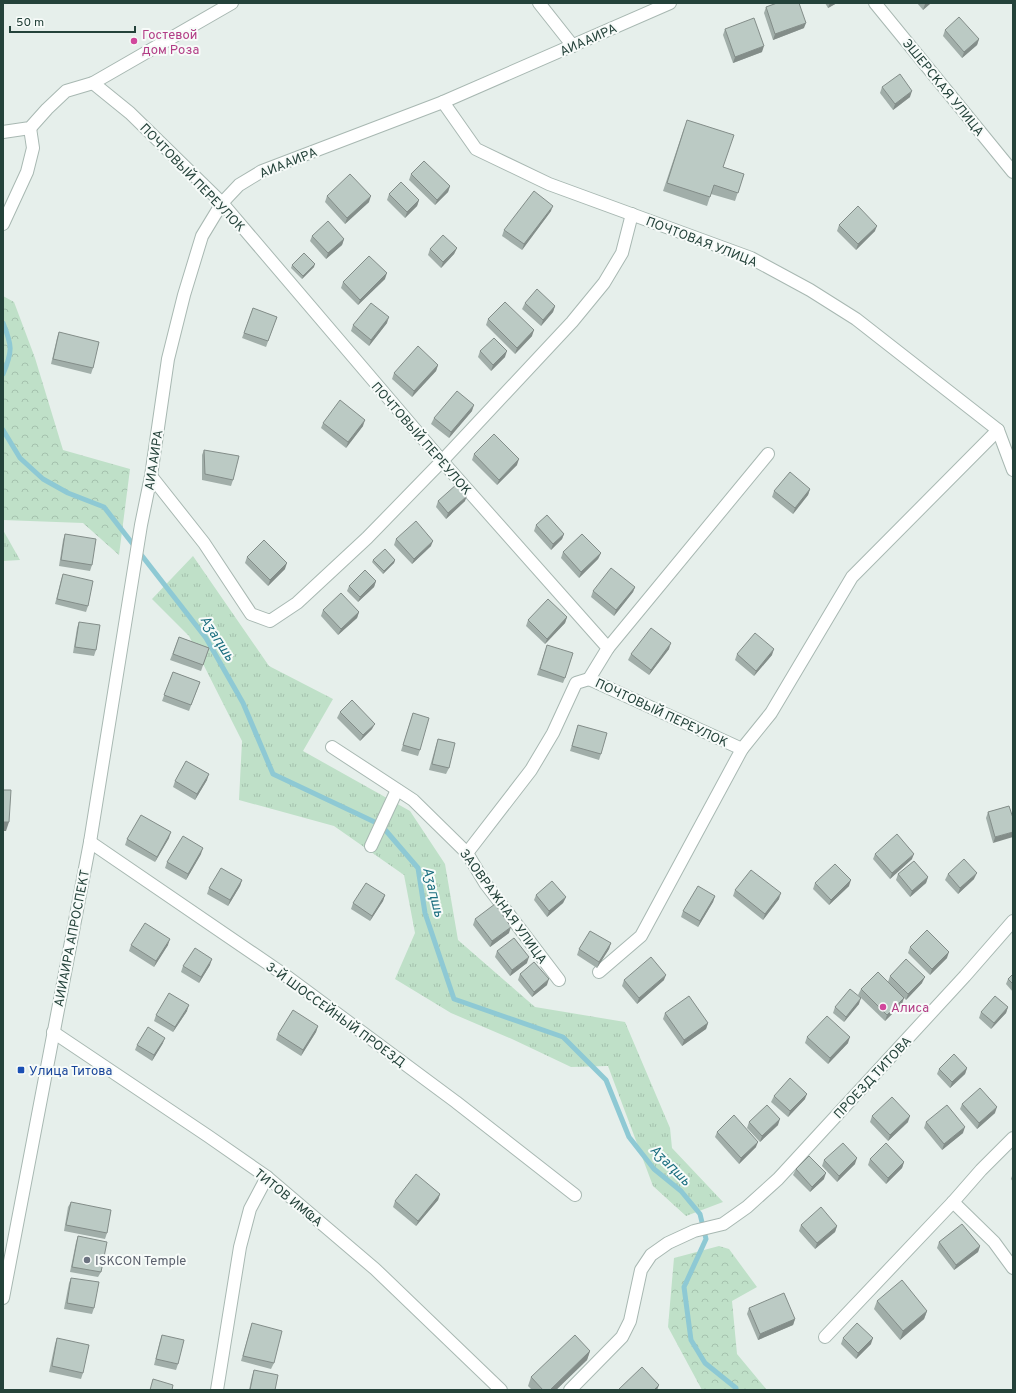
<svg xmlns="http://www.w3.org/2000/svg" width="1016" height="1393" font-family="Overpass,sans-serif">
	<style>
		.grass { fill: url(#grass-tufts) }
		.forest { fill: url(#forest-crowns) }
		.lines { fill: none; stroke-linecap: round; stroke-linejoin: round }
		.stream { stroke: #8ec9d4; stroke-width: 5 }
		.minor-casing { stroke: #a8b8b2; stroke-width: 14 }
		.minor { stroke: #fff; stroke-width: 12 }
		.wall { fill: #a1aea9 }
		.shaded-wall { fill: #838d89 }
		.building { fill: #bbcac4; stroke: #838d89 }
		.hotel-dot { fill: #d1479c; stroke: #f7fbf9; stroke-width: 1.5 }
		.transit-dot { fill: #1a4fb4; stroke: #f7fbf9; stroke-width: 1.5 }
		.worship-dot { fill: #6b7280; stroke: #f7fbf9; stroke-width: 1.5 }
		.labels { text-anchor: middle; stroke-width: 4; stroke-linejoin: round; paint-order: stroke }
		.hotel-label { font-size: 13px; fill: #b23c85; stroke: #f7fbf9; text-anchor: start }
		.street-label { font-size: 13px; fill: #24423a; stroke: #f7fbf9 }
		.transit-label { font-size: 13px; fill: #164399; stroke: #f7fbf9; text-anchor: start }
		.worship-label { font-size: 13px; fill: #5b616d; stroke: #f7fbf9; text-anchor: start }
		.water-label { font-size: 14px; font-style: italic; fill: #1c6f80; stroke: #f7fbf9 }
	</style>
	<defs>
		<pattern id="grass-tufts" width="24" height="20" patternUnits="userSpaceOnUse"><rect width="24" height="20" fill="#bfe0c8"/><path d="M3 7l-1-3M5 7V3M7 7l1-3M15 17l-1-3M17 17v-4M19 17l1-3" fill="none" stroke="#a4c1ad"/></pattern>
		<pattern id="forest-crowns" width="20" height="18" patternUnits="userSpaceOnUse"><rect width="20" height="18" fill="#bfe0c8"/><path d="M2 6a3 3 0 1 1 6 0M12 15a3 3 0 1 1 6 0" fill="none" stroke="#a4c1ad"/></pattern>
	</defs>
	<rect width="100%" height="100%" fill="#e6efeb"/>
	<g class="grass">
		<path d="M3,530L20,560L3,561Z"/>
		<path d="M193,556L269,666L333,699L303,751L410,811L445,864L458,940L535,1007L625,1022L670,1128L672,1148L723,1202L686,1216L653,1186L608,1066L571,1067L512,1039L451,1013L395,979L415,933L404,875L334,826L239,800L242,741L189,636L152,599Z"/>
	</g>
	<g class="forest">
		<path d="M3,296L14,302L35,358L63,450L130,469L119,555L83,523L3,520Z"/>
		<path d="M719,1246L729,1249L757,1287L732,1301L737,1354L767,1390H702L668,1327L674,1258Z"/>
	</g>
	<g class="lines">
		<g class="stream">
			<path d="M3,323C12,345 13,351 3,374"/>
			<path d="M3,430L20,458L43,479L68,493L104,507L206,638L243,703L273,774L381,825L418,868L425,913L454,999L563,1037L606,1080L629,1137L654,1169L681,1191L700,1214L706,1239L684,1287L691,1340L705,1363L736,1388V1390"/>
		</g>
		<g class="minor-casing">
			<g id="minor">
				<path d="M539,3L573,46"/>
				<path d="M875,3L1013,172"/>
				<path d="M93,83L130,113L222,203L442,461L608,648L589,679L742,749"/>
				<path d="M443,102L476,149L549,184L751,258L810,290L856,319L998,430L1013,470"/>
				<path d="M3,132L30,128L47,109L66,91L93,83L232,3"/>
				<path d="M3,224L27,172L33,148L30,128"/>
				<path d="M151,476L204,543L251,614L270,621L297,603L367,538L442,461L572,322L604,283L622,253L632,214"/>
				<path d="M608,648L768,454"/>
				<path d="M332,747L413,800L467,853L485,883L559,980"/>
				<path d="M90,842L289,978L456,1102L575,1195"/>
				<path d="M371,846L397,790"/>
				<path d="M467,853L531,770L553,733L576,683L589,679"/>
				<path d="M599,972L641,936L742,749L771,713L852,577L998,430"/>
				<path d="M53,1032L208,1136L267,1177L375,1269L501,1390"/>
				<path d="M953,1202L994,1242L1013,1268"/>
				<path d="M3,1298L90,842L141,525L151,476L168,359L184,295L202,236L222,203L239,185L262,171L443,102L670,3"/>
				<path d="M825,1337L953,1202L981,1170L1013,1138"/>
				<path d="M217,1390L240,1247L250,1209L267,1177"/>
				<path d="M570,1390L622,1337L630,1321L641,1270L651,1255L668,1243L694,1231L723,1224L747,1207L778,1179L965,976L1013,921"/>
			</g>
		</g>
		<use href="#minor" class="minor"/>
	</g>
	<g class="wall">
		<path d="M825,3H837L828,8Z"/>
		<path d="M917,3H931L923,10Z"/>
		<path d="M766,7L804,28L773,40L764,13Z"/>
		<path d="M725,29L762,52L733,63L723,35Z"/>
		<path d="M945,30L979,39L977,45L962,58L943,36Z"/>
		<path d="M882,87L910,97L893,110L880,93Z"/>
		<path d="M684,128L723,167L744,174L735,201L711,194L707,206L663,191Z"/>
		<path d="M411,174L450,186L448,192L435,205L409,180Z"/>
		<path d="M389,194L419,200L417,206L405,218L387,200Z"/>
		<path d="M327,196L369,202L345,224L325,202Z"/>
		<path d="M551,211L522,250L502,236L504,230Z"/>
		<path d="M839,225L875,231L856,250L837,231Z"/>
		<path d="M312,236L344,239L342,245L326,259L310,241Z"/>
		<path d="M457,248L454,254L441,268L428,255L430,249Z"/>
		<path d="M292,265L314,267L302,279L291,268Z"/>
		<path d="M385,279L358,305L341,288L343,282Z"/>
		<path d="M525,303L555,306L553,312L541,326L522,309Z"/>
		<path d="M253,308L277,317L266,347L242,338Z"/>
		<path d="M488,319L532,336L515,354L486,325Z"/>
		<path d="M387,323L369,346L351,331L353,325Z"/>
		<path d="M59,332L93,368L91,374L51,364L57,338Z"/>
		<path d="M480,351L505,357L491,371L478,357Z"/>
		<path d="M438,365L436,371L412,397L392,379L394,373Z"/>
		<path d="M472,411L449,438L431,424L434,418Z"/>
		<path d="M323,423L363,426L346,448L321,428Z"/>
		<path d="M204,450L233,480L231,486L202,480V455Z"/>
		<path d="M474,454L517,465L497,485L472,460Z"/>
		<path d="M810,489L808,495L793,514L772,497L774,491Z"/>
		<path d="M438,501H465L446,519L436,507Z"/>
		<path d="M536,525L564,534L562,539L551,550L534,531Z"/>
		<path d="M65,534L92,565L90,571L59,566L63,540Z"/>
		<path d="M396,539L431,546L412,564L394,545Z"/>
		<path d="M563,552L601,553L598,559L579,578L561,558Z"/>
		<path d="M247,557L285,569L268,586L245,563Z"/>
		<path d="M373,560H395L394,563L383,574L372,562Z"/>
		<path d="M63,574L88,606L86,612L55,604L61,580Z"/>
		<path d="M376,581L374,587L358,602L347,591L349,586Z"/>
		<path d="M635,587L633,592L614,616L591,597L593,591Z"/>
		<path d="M323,610L359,612L357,618L338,635L321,616Z"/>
		<path d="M567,617L565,623L545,644L526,626L528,620Z"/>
		<path d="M79,622L96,650L94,656L73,653L77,628Z"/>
		<path d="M179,637L209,648L201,671L170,660Z"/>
		<path d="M669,649L649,675L628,660L631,654Z"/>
		<path d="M545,651L565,678L563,683L537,675Z"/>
		<path d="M737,654L772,655L754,676L735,660Z"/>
		<path d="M173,672L200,682L189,711L162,701Z"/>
		<path d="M340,712L372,729L360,741L337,718Z"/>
		<path d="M413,713L420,750L418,756L401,751Z"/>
		<path d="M578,725L601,754L599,760L570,751Z"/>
		<path d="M438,739L449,768L446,774L429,770L436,745Z"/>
		<path d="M207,780L195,800L173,787L175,781Z"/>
		<path d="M1009,806L993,843L986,818L988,812Z"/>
		<path d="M169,838L155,862L125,845L127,839Z"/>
		<path d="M201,854L186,880L165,868L167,862Z"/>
		<path d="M875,854L912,859L890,879L873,859Z"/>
		<path d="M898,874L928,877L926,883L910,897L896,880Z"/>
		<path d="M948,874L974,879L958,894L945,880Z"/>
		<path d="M242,880L240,886L228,906L207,894L209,888Z"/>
		<path d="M815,883L849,886L829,905L813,889Z"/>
		<path d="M735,890L779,899L763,920L733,896Z"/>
		<path d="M385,895L383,901L370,921L351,909L353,903Z"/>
		<path d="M536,895L566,897L563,903L547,917L534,900Z"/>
		<path d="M715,896L713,902L698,927L681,917L683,911Z"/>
		<path d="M475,919L509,933L490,947L473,925Z"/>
		<path d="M611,943L609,949L597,968L577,955L579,949Z"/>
		<path d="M131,945H168L154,967L129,951Z"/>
		<path d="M910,947L947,958L930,975L908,953Z"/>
		<path d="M497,951L527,963L510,976L495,957Z"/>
		<path d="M210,965L199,983L181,972L183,966Z"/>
		<path d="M520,974L547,985L532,997L518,980Z"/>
		<path d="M1013,974V992L1006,984L1008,979Z"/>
		<path d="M890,976L922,983L906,1000L888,982Z"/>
		<path d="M624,980H664L637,1004L622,986Z"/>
		<path d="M861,989L902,1004L885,1021L858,995Z"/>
		<path d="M859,1004L844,1022L833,1013L835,1007Z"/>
		<path d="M1008,1007L1006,1013L991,1029L979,1018L981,1012Z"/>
		<path d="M187,1011L173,1032L154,1021L156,1015Z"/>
		<path d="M665,1013L708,1023L706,1029L682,1046L663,1019Z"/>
		<path d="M318,1026L316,1032L301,1056L276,1040L278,1034Z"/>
		<path d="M807,1037L848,1043L828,1064L805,1043Z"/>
		<path d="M163,1043L152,1061L135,1050L137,1045Z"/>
		<path d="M967,1068L965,1074L950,1088L937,1074L939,1069Z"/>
		<path d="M774,1096L805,1099L788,1117L771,1102Z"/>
		<path d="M962,1104L995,1113L977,1129L960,1109Z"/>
		<path d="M872,1116L908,1122L888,1141L870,1122Z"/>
		<path d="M749,1122L778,1125L760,1142L747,1128Z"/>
		<path d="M926,1122L963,1133L942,1150L924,1128Z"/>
		<path d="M717,1132L756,1147L739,1164L715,1137Z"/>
		<path d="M870,1159L904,1162L902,1168L886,1184L868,1165Z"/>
		<path d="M824,1160L855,1164L837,1182L822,1166Z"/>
		<path d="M796,1169L824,1179L810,1192L793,1175Z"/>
		<path d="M1013,1173V1182L1011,1179Z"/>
		<path d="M440,1194L438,1200L416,1226L393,1207L395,1201Z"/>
		<path d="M71,1202L107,1233L105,1239L64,1231L68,1207Z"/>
		<path d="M801,1225L837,1226L835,1232L815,1249L799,1231Z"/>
		<path d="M78,1236L101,1272L98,1277L70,1272L76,1242Z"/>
		<path d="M939,1242L980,1246L978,1252L954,1270L937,1248Z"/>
		<path d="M71,1278L94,1308L92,1314L64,1309L69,1283Z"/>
		<path d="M877,1301L927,1311L924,1319L900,1340L874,1309Z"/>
		<path d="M749,1308L795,1319L793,1325L758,1340L747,1314Z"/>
		<path d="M252,1323L274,1363L271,1369L241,1361Z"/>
		<path d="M162,1335L178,1364L176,1370L154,1365L160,1341Z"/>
		<path d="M57,1338L83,1373L81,1379L49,1372L55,1344Z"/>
		<path d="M843,1338L871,1344L856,1359L841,1344Z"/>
		<path d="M590,1351L587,1360L556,1390H532L528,1386L531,1377Z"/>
		<path d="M254,1370L275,1390H249L252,1376Z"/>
	</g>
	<g class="shaded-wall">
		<path d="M830,3H837L828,8Z"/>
		<path d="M926,3H931L923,10L925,4Z"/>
		<path d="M806,23L804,28L773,40L775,34Z"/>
		<path d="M979,39L977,45L962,58L964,52Z"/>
		<path d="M764,46L762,52L733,63L735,57Z"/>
		<path d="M912,91L910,97L893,110L895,104Z"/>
		<path d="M450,186L448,192L435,205L437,200Z"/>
		<path d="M371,196L369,202L345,224L347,218Z"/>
		<path d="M419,200L417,206L405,218L407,212Z"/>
		<path d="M553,206L551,211L522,250L524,244Z"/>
		<path d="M877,226L875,231L856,250L858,244Z"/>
		<path d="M344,239L342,245L326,259L328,253Z"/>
		<path d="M457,248L454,254L441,268L443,262Z"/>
		<path d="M315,264L314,267L302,279L303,276Z"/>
		<path d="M387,273L385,279L358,305L360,300Z"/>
		<path d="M555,306L553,312L541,326L543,320Z"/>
		<path d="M389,317L387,323L369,346L371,340Z"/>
		<path d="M534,330L532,336L515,354L517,348Z"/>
		<path d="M507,351L505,357L491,371L493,365Z"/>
		<path d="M438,365L436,371L412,397L414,391Z"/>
		<path d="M474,405L472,411L449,438L451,432Z"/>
		<path d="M365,420L363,426L346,448L348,442Z"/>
		<path d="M519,459L517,465L497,485L499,480Z"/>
		<path d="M810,489L808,495L793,514L795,508Z"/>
		<path d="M467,496L465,501L446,519L448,513Z"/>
		<path d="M564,534L562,539L551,550L553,544Z"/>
		<path d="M433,541L431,546L412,564L414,559Z"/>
		<path d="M601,553L598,559L579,578L581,572Z"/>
		<path d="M395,560L394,563L383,574L384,571Z"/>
		<path d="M287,563L285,569L268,586L270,580Z"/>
		<path d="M376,581L374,587L358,602L360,597Z"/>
		<path d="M635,587L633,592L614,616L616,610Z"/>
		<path d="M359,612L357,618L338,635L341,629Z"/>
		<path d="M567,617L565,623L545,644L547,639Z"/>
		<path d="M671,643L669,649L649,675L651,670Z"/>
		<path d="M774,649L772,655L754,676L756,671Z"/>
		<path d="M375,724L372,729L360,741L363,735Z"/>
		<path d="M209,774L207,780L195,800L197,794Z"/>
		<path d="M3,822H9L6,831H3Z"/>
		<path d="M171,832L169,838L155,862L157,857Z"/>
		<path d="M1013,832V837L993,843L995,837Z"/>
		<path d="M203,848L201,854L186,880L188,874Z"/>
		<path d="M914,854L912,859L890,879L892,873Z"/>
		<path d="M977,873L974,879L958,894L960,888Z"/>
		<path d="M928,877L926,883L910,897L912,891Z"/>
		<path d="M242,880L240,886L228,906L230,900Z"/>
		<path d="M851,880L849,886L829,905L831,900Z"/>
		<path d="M781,893L779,899L763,920L765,914Z"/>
		<path d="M385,895L383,901L370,921L372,916Z"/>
		<path d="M715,896L713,902L698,927L700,921Z"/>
		<path d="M566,897L563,903L547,917L549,911Z"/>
		<path d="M511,927L509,933L490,947L492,941Z"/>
		<path d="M170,939L168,945L154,967L156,961Z"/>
		<path d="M611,943L609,949L597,968L599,962Z"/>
		<path d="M949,952L947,958L930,975L932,969Z"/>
		<path d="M529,957L527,963L510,976L512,970Z"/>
		<path d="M212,959L210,965L199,983L201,977Z"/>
		<path d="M666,975L664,980L637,1004L639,998Z"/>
		<path d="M925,977L922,983L906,1000L908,994Z"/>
		<path d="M549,979L547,985L532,997L534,992Z"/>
		<path d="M861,998L859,1004L844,1022L846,1017Z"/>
		<path d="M904,998L902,1004L885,1021L887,1015Z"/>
		<path d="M189,1005L187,1011L173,1032L175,1027Z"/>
		<path d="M1008,1007L1006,1013L991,1029L994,1023Z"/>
		<path d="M708,1023L706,1029L682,1046L684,1040Z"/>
		<path d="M318,1026L316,1032L301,1056L303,1050Z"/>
		<path d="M850,1037L848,1043L828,1064L830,1058Z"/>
		<path d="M165,1038L163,1043L152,1061L154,1055Z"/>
		<path d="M967,1068L965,1074L950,1088L952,1082Z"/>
		<path d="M807,1094L805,1099L788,1117L790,1111Z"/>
		<path d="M997,1107L995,1113L977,1129L979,1123Z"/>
		<path d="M910,1116L908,1122L888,1141L890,1135Z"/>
		<path d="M780,1119L778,1125L760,1142L762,1136Z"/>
		<path d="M965,1127L963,1133L942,1150L944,1144Z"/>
		<path d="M758,1142L756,1147L739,1164L741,1158Z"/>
		<path d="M857,1158L855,1164L837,1182L839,1176Z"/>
		<path d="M904,1162L902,1168L886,1184L888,1178Z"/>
		<path d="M826,1173L824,1179L810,1192L812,1187Z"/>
		<path d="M440,1194L438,1200L416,1226L418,1221Z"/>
		<path d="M837,1226L835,1232L815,1249L817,1243Z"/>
		<path d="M980,1246L978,1252L954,1270L956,1265Z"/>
		<path d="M927,1311L924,1319L900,1340L903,1331Z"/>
		<path d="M795,1319L793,1325L758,1340L760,1334Z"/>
		<path d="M873,1338L871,1344L856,1359L858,1353Z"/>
		<path d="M590,1351L587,1360L556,1390H550Z"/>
		<path d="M659,1385L657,1390H654Z"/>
	</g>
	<g class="building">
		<path d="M777,3H799L806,23L775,34L766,7Z"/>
		<path d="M959,17L979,39L964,52L945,30Z"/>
		<path d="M754,18L764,46L735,57L725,29Z"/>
		<path d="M900,74L912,91L895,104L882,87Z"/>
		<path d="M687,120L734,135L723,167L744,174L738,193L714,185L710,197L667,183Z"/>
		<path d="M424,161L450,186L437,200L411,174Z"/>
		<path d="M350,174L371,196L347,218L327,196Z"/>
		<path d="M401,182L419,200L407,212L389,194Z"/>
		<path d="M534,191L553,206L524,244L504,230Z"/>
		<path d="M858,206L877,226L858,244L839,225Z"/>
		<path d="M328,221L344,239L328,253L312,236Z"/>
		<path d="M443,235L457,248L443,262L430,249Z"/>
		<path d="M304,253L315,264L303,276L292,265Z"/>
		<path d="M369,256L387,273L360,300L343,282Z"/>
		<path d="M537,289L555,306L543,320L525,303Z"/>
		<path d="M505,302L534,330L517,348L488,319Z"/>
		<path d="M371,303L389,317L371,340L353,325Z"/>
		<path d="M253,308L277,317L268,341L244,333Z"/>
		<path d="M59,332L99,342L93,368L53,359Z"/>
		<path d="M494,338L507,351L493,365L480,351Z"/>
		<path d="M418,346L438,365L414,391L394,373Z"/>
		<path d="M457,391L474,405L451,432L434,418Z"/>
		<path d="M340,400L365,420L348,442L323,423Z"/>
		<path d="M494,434L519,459L499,480L474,454Z"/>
		<path d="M204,450L239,456L233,480L205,474Z"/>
		<path d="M790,472L810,489L795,508L774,491Z"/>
		<path d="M457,484L467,496L448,513L438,501Z"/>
		<path d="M547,515L564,534L553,544L536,525Z"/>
		<path d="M416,521L433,541L414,559L396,539Z"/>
		<path d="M65,534L96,539L92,565L61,560Z"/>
		<path d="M582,534L601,553L581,572L563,552Z"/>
		<path d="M264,540L287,563L270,580L247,557Z"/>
		<path d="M385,549L395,560L384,571L373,560Z"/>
		<path d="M611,568L635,587L616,610L593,591Z"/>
		<path d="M365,570L376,581L360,597L349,586Z"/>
		<path d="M63,574L93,581L88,606L57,599Z"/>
		<path d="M341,593L359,612L341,629L323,610Z"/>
		<path d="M548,599L567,617L547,639L528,620Z"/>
		<path d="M79,622L100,625L96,650L75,647Z"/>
		<path d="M651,628L671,643L651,670L631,654Z"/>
		<path d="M755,633L774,649L756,671L737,654Z"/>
		<path d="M179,637L209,648L203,665L173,654Z"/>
		<path d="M547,645L573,653L565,678L540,669Z"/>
		<path d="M173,672L200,682L191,705L164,695Z"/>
		<path d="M352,700L375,724L363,735L340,712Z"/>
		<path d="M413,713L429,718L420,750L403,745Z"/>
		<path d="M578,725L607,733L601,754L572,746Z"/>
		<path d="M438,739L455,743L449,768L432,764Z"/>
		<path d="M186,761L209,774L197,794L175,781Z"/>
		<path d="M3,790H11L9,822H3Z"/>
		<path d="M1009,806L1013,818V832L995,837L988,812Z"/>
		<path d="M141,815L171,832L157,857L127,839Z"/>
		<path d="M897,834L914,854L892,873L875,854Z"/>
		<path d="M183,836L203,848L188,874L167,862Z"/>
		<path d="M964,859L977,873L960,888L948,874Z"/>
		<path d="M914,861L928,877L912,891L898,874Z"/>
		<path d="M835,864L851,880L831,900L815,883Z"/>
		<path d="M221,868L242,880L230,900L209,888Z"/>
		<path d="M751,870L781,893L765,914L735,890Z"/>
		<path d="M552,881L566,897L549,911L536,895Z"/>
		<path d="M366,883L385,895L372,916L353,903Z"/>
		<path d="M698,886L715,896L700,921L683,911Z"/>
		<path d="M495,904L511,927L492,941L475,919Z"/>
		<path d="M145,923L170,939L156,961L131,945Z"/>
		<path d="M927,930L949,952L932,969L910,947Z"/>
		<path d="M590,931L611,943L599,962L579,949Z"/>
		<path d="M514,938L529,957L512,970L497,951Z"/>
		<path d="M195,948L212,959L201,977L183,966Z"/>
		<path d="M651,957L666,975L639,998L624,980Z"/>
		<path d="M906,959L925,977L908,994L890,976Z"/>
		<path d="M534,962L549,979L534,992L520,974Z"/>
		<path d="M878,972L904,998L887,1015L861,989Z"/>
		<path d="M1013,974V984L1008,979Z"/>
		<path d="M850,989L861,998L846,1017L835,1007Z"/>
		<path d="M169,993L189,1005L175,1027L156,1015Z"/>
		<path d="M689,996L708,1023L684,1040L665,1013Z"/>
		<path d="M995,996L1008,1007L994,1023L981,1012Z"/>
		<path d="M293,1010L318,1026L303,1050L278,1034Z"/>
		<path d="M827,1016L850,1037L830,1058L807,1037Z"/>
		<path d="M148,1027L165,1038L154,1055L137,1045Z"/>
		<path d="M954,1054L967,1068L952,1082L939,1069Z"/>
		<path d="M790,1078L807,1094L790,1111L774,1096Z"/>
		<path d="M980,1088L997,1107L979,1123L962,1104Z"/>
		<path d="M892,1097L910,1116L890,1135L872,1116Z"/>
		<path d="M767,1105L780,1119L762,1136L749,1122Z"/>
		<path d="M947,1105L965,1127L944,1144L926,1122Z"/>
		<path d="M734,1115L758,1142L741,1158L717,1132Z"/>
		<path d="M843,1143L857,1158L839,1176L824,1160Z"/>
		<path d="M886,1143L904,1162L888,1178L870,1159Z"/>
		<path d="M809,1156L826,1173L812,1187L796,1169Z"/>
		<path d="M416,1174L440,1194L418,1221L395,1201Z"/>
		<path d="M71,1202L111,1210L107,1233L66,1225Z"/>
		<path d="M821,1207L837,1226L817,1243L801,1225Z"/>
		<path d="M962,1224L980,1246L956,1265L939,1242Z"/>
		<path d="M78,1236L107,1242L101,1272L72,1267Z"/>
		<path d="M71,1278L99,1282L94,1308L67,1303Z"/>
		<path d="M902,1280L927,1311L903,1331L877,1301Z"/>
		<path d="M784,1293L795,1319L760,1334L749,1308Z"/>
		<path d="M252,1323L282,1331L274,1363L243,1356Z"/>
		<path d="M857,1323L873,1338L858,1353L843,1338Z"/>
		<path d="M162,1335L184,1340L178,1364L156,1359Z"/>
		<path d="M575,1335L590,1351L550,1390H543L531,1377Z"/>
		<path d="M57,1338L89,1345L83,1373L52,1366Z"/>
		<path d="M642,1367L659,1385L654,1390H618Z"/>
		<path d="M254,1370L278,1375L275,1390H250Z"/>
		<path d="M153,1379L173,1385L172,1390H150Z"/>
	</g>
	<g class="hotel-dot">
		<circle cx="134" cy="41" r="4"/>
		<circle cx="883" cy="1007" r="4"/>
	</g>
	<rect class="transit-dot" x="17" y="1066" width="8" height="8" rx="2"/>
	<circle class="worship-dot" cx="87" cy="1260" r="4"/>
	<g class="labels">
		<g class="hotel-label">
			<text x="142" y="39">Гостевой<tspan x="142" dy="15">дом Роза</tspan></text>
			<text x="891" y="1012">Алиса</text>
		</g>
		<g class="street-label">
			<text transform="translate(588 39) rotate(-24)" y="5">АИААИРА</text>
			<text transform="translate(944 87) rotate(51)" y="5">ЭШЕРСКАЯ УЛИЦА</text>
			<text transform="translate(288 162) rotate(-22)" y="5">АИААИРА</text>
			<text transform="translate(193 177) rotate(46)" y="5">ПОЧТОВЫЙ ПЕРЕУЛОК</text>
			<text transform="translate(702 241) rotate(21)" y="5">ПОЧТОВАЯ УЛИЦА</text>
			<text transform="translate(422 438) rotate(49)" y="5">ПОЧТОВЫЙ ПЕРЕУЛОК</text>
			<text transform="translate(153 460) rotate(-81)" y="5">АИААИРА</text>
			<text transform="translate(662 712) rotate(25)" y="5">ПОЧТОВЫЙ ПЕРЕУЛОК</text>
			<text transform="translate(504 906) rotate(54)" y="5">ЗАОВРАЖНАЯ УЛИЦА</text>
			<text transform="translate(71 938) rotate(-79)" y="5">АИИАИРА АПРОСПЕКТ</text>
			<text transform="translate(336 1014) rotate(36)" y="5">3-Й ШОССЕЙНЫЙ ПРОЕЗД</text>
			<text transform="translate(872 1077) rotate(-47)" y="5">ПРОЕЗД ТИТОВА</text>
			<text transform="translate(289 1197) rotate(39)" y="5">ТИТОВ ИМҨА</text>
		</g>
		<g class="transit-label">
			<text x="29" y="1075">Улица Титова</text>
		</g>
		<g class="worship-label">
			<text x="95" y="1265">ISKCON Temple</text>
		</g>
		<g class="water-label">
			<text transform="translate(218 638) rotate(57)" y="5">Аӡаԥшь</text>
			<text transform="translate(434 892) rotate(76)" y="5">Аӡаԥшь</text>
			<text transform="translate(671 1165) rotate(45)" y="5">Аӡаԥшь</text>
		</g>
	</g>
	<rect width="1016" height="1393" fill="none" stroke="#24423a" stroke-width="8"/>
	<path d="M10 26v6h125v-6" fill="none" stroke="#24423a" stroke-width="2"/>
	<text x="16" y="26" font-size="12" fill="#24423a" stroke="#f7fbf9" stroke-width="3" paint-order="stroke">50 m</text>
</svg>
